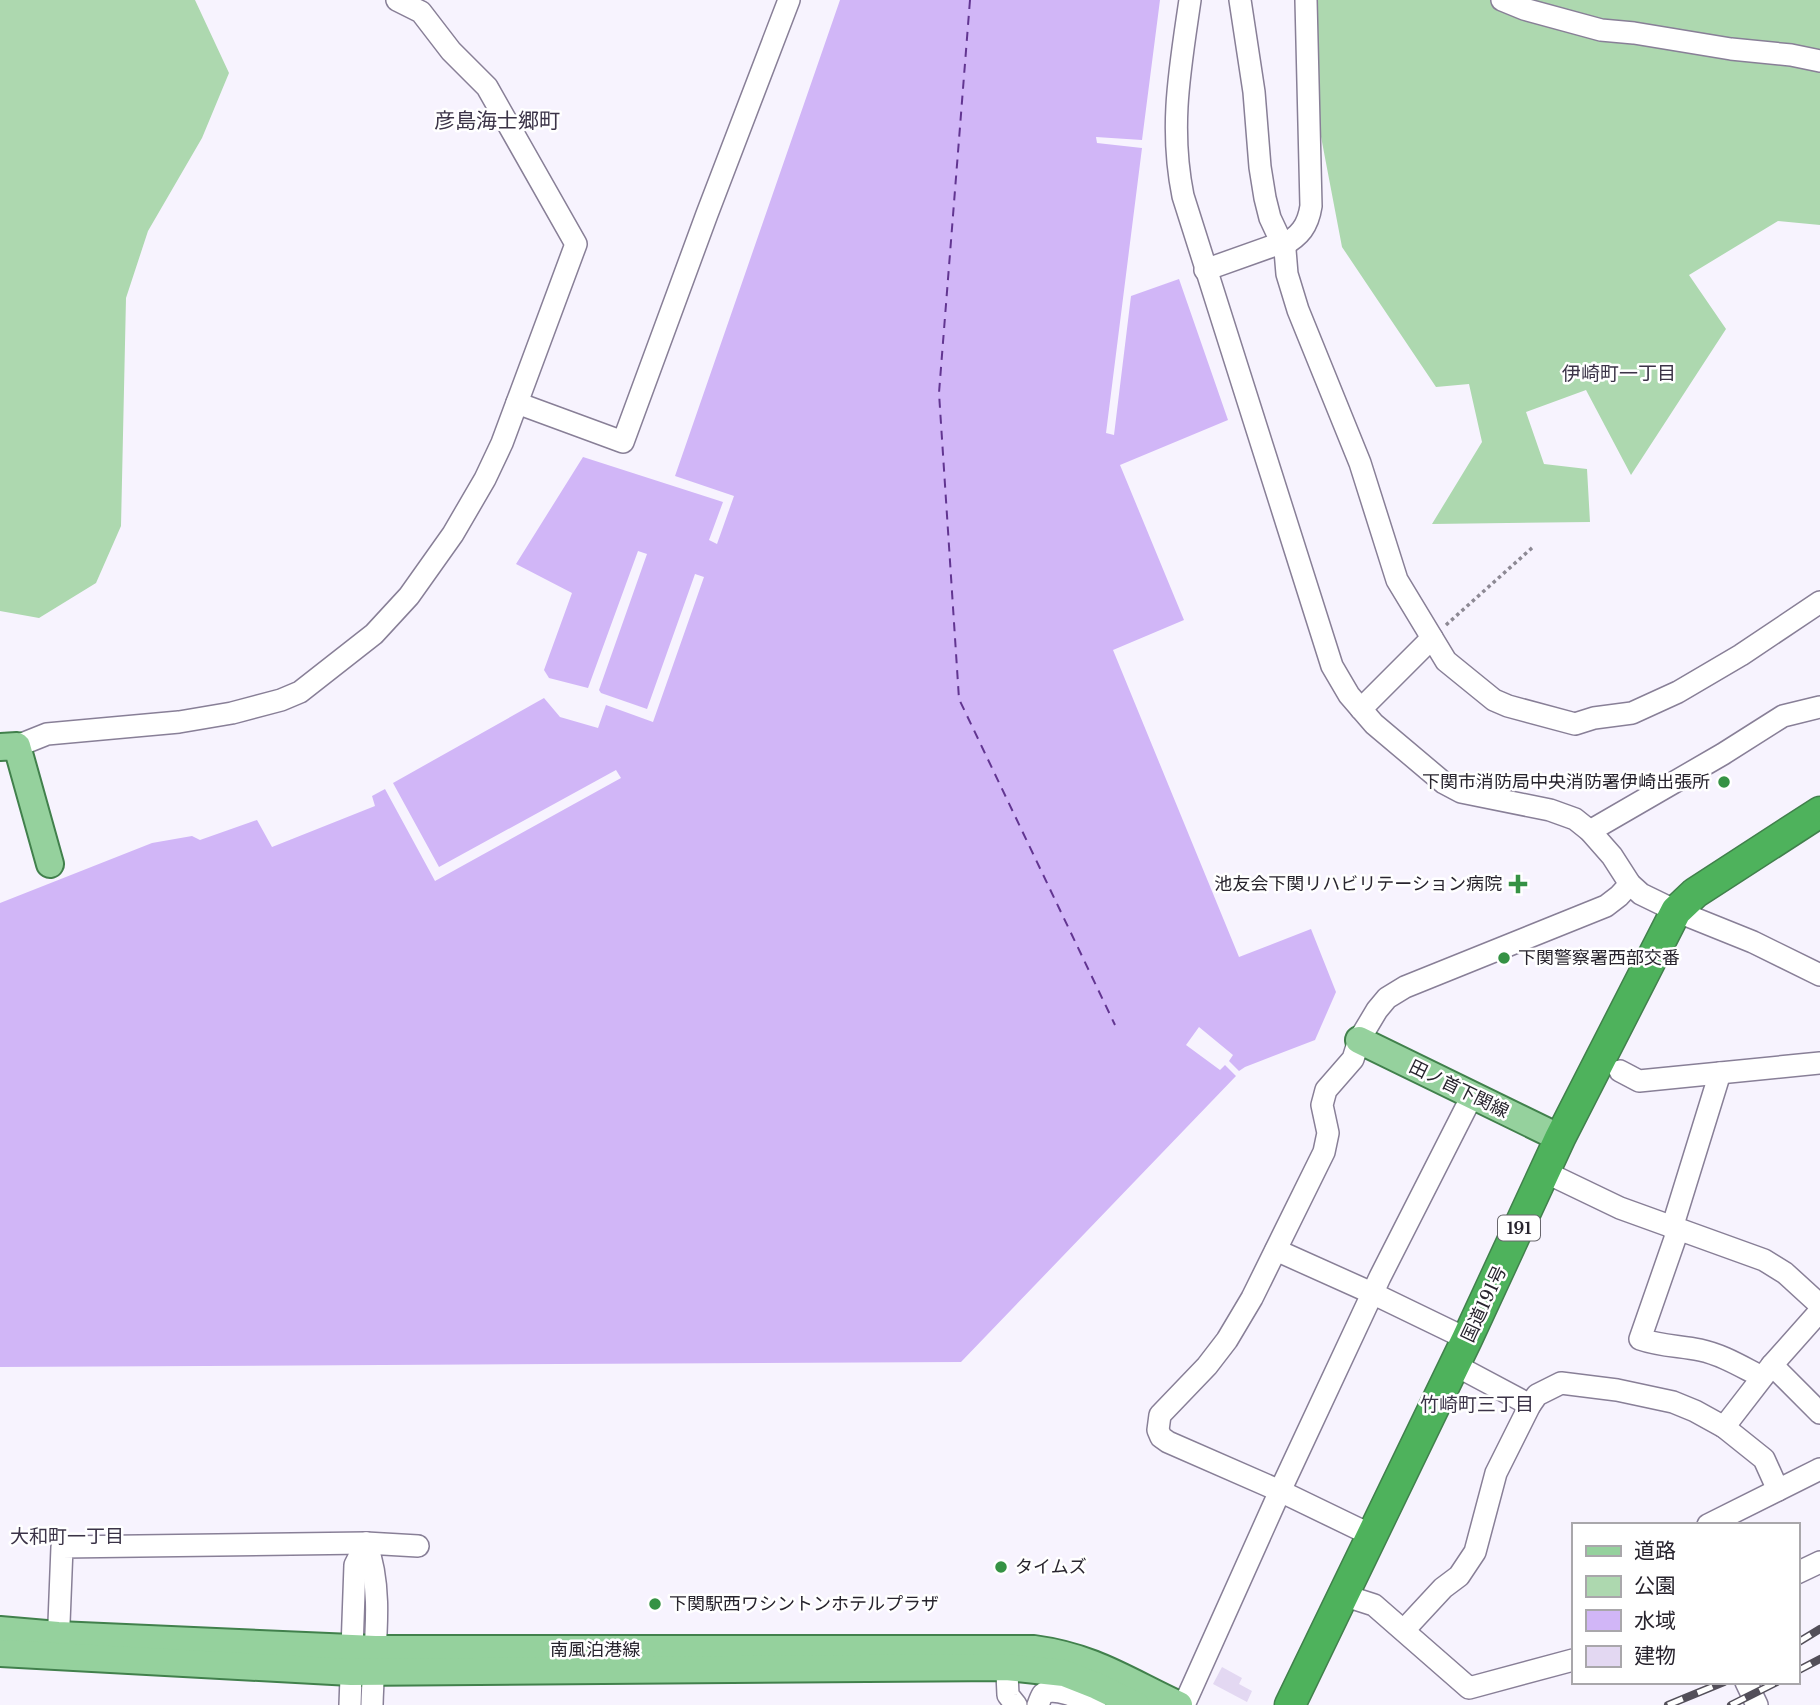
<svg xmlns="http://www.w3.org/2000/svg" width="1820" height="1705" font-family="'Libre Baskerville','Noto Sans JP',serif">
	<style>
		.green { fill: #add8af }
		.water { fill: #d1b6f7 }
		.lines { fill: none; stroke-linecap: round; stroke-linejoin: round }
		.ferry { stroke: #623591; stroke-width: 2; stroke-dasharray: 9 7; stroke-linecap: butt }
		.building { fill: #e3d8f2 }
		.minor-casing { stroke: #887f97; stroke-width: 24 }
		.major-casing { stroke: #41804c; stroke-width: 30 }
		.highway-casing { stroke: #41804c; stroke-width: 33 }
		.path { stroke: #8d8994; stroke-width: 3.5; stroke-dasharray: 3.5 3.5; stroke-linecap: butt }
		.minor { stroke: #fff; stroke-width: 21 }
		.major { stroke: #95d19d; stroke-width: 26 }
		.highway { stroke: #4eb25c; stroke-width: 30 }
		.rail-casing { stroke: #534f59; stroke-width: 8 }
		.rail { stroke: #fff; stroke-width: 5; stroke-dasharray: 16; stroke-linecap: butt }
		.poi-dot { fill: #359244; stroke: #fff; stroke-width: 2.5 }
		.labels { text-anchor: middle; stroke-width: 5; stroke-linejoin: round; paint-order: stroke }
		.shield { fill: #fff; stroke: #68666d; stroke-width: 2 }
		.shield-label { font-size: 16px; font-weight: bold; fill: #28242e }
		.poi-label { font-size: 18px; fill: #28242e; stroke: #fff; text-anchor: start }
		.street-label { font-size: 18px; fill: #28242e; stroke: #fff }
		.neighbourhood-label { font-size: 19px; fill: #3b3347; stroke: #fff }
		.quarter-label { font-size: 21px; fill: #3b3347; stroke: #fff }
	</style>
	<rect width="100%" height="100%" fill="#f7f3fe"/>
	<g class="green">
		<path d="M0,0H195L229,73L202,138L148,231L126,298L121,526L96,583L39,618L0,611Z"/>
		<path d="M1295,0H1820V225L1778,221L1689,275L1726,329L1631,475L1586,390L1526,412L1544,464L1587,469L1590,522L1432,524L1482,442L1469,384L1436,387L1342,247Z"/>
	</g>
	<path class="water" d="M840,0H1160L1142,140L1096,137L1097,143L1142,148L1106,433L1114,435L1131,296L1179,279L1228,420L1120,465L1184,620L1113,650L1239,957L1311,929L1336,992L1315,1040L1245,1067L1239,1071L1229,1061L1233,1055L1199,1027L1186,1045L1220,1070L1225,1065L1236,1076L961,1362L0,1367V903L152,843L192,836L200,840L257,820L272,847L375,806L372,796L385,789L435,881L621,778L616,770L439,867L393,783L544,698L560,717L598,728L606,705L653,722L704,577L695,574L647,709L601,693L599,690L647,554L638,551L588,688L549,678L544,670L572,593L516,564L583,457L723,502L709,540L717,544L734,496L675,476Z"/>
	<g class="lines">
		<path class="ferry" d="M970,0L939,393L959,699L1115,1025"/>
	</g>
	<path class="building" d="M1222,1667L1242,1678L1239,1684L1252,1691L1247,1702L1213,1684Z"/>
	<g class="lines">
		<g class="minor-casing">
			<g id="minor">
				<path d="M1190,0C1180,69 1169,127 1183,196L1332,666L1349,695L1374,724L1444,783L1461,792L1550,810L1575,819L1590,831L1612,856L1630,884L1641,894L1676,911L1753,942L1820,975"/>
				<path d="M1240,0L1254,92L1260,167L1265,198L1270,218L1285,250L1287,274L1298,310L1360,463L1397,580L1446,661L1494,700L1508,706L1575,724L1594,718L1632,713L1678,692L1741,655L1820,602"/>
				<path d="M1502,0L1524,9L1601,30L1634,33L1731,49L1791,55L1820,61"/>
				<path d="M1282,246C1300,236 1308,226 1311,206L1306,0"/>
				<path d="M1205,270L1281,243"/>
				<path d="M517,403L623,442L707,214L789,0"/>
				<path d="M1361,709L1432,638"/>
				<path d="M17,746L47,734L179,722L232,713L281,700L300,692L374,634L409,596L453,534L485,479L502,443L576,244L487,87L451,51L421,12L397,0"/>
				<path d="M1590,831L1723,754L1783,716L1820,707"/>
				<path d="M1620,1071L1639,1081L1820,1063"/>
				<path d="M1545,1172L1620,1208L1764,1260L1785,1273L1820,1305"/>
				<path d="M1672,1228L1720,1073"/>
				<path d="M1678,1230L1640,1339C1660,1346 1680,1346 1700,1350C1723,1355 1742,1367 1762,1377"/>
				<path d="M1276,1250L1374,1294L1467,1339"/>
				<path d="M1455,1365L1530,1405"/>
				<path d="M1772,1365L1820,1413"/>
				<path d="M1724,1427L1772,1365L1820,1311"/>
				<path d="M1708,1525L1820,1469"/>
				<path d="M1371,1535L1280,1491L1168,1442L1161,1437L1158,1430L1160,1415L1207,1366L1227,1340L1252,1298L1324,1152L1328,1133L1322,1105L1326,1090L1353,1059L1359,1040L1377,1010L1387,998L1405,987L1606,906L1619,896L1630,884"/>
				<path d="M366,1543C385,1593 373,1652 372,1705"/>
				<path d="M1797,1573L1820,1562"/>
				<path d="M1343,1595L1374,1605L1469,1688L1573,1660"/>
				<path d="M1404,1630L1443,1588L1459,1576L1475,1552L1496,1473L1530,1405L1537,1395L1561,1383L1617,1390L1673,1402L1695,1411L1724,1427L1764,1459L1778,1490"/>
				<path d="M58,1648L62,1547L366,1543L418,1546"/>
				<path d="M1006,1651L1008,1695L1016,1705"/>
				<path d="M1746,1682L1757,1705"/>
				<path d="M350,1705L355,1565L366,1543"/>
				<path d="M1038,1705C1039,1703 1041,1696 1043,1694C1053,1685 1084,1700 1095,1705"/>
				<path d="M1184,1705L1280,1491L1380,1277L1472,1096"/>
			</g>
		</g>
		<g class="major-casing">
			<g id="major">
				<path d="M0,747L17,746L50,864"/>
				<path d="M1359,1040L1560,1138"/>
				<path d="M0,1630L58,1635L375,1649H1034C1094,1657 1127,1681 1179,1705"/>
				<path d="M0,1653L351,1672L1006,1667L1064,1673L1097,1686L1136,1705"/>
			</g>
		</g>
		<g class="highway-casing">
			<path id="highway" d="M1290,1705L1467,1339L1560,1138L1676,911L1695,893L1820,812"/>
		</g>
		<path class="path" d="M1446,625L1533,547"/>
		<use href="#minor" class="minor"/>
		<use href="#major" class="major"/>
		<use href="#highway" class="highway"/>
		<g class="rail-casing">
			<g id="rail">
				<path d="M1797,1643L1820,1629"/>
				<path d="M1797,1671L1820,1659"/>
				<path d="M1668,1705L1724,1682"/>
				<path d="M1731,1705L1777,1682"/>
			</g>
		</g>
		<use href="#rail" class="rail"/>
	</g>
	<g class="poi-dot">
		<circle cx="1724" cy="782" r="7"/>
		<path d="M1514.5 873.5h7v7h7v7h-7v7h-7v-7h-7v-7h7z"/>
		<circle cx="1504" cy="958" r="7"/>
		<circle cx="1001" cy="1567" r="7"/>
		<circle cx="655" cy="1604" r="7"/>
	</g>
	<g class="labels">
		<rect class="shield" x="1498" y="1215.5" width="42" height="25" rx="5"/>
		<g class="shield-label">
			<text x="1519" y="1234">191</text>
		</g>
		<g class="poi-label">
			<text x="1710" y="788" text-anchor="end">下関市消防局中央消防署伊崎出張所</text>
			<text x="1502" y="890" text-anchor="end">池友会下関リハビリテーション病院</text>
			<text x="1518" y="964">下関警察署西部交番</text>
			<text x="1015" y="1573">タイムズ</text>
			<text x="669" y="1610">下関駅西ワシントンホテルプラザ</text>
		</g>
		<g class="street-label">
			<text transform="translate(1459 1089) rotate(26)" y="6">田ノ首下関線</text>
			<text transform="translate(1484 1304) rotate(-65)" y="6">国道191号</text>
			<text x="595" y="1656">南風泊港線</text>
		</g>
		<g class="neighbourhood-label">
			<text x="1619" y="380">伊崎町一丁目</text>
			<text x="1477" y="1411">竹崎町三丁目</text>
			<text x="67" y="1543">大和町一丁目</text>
		</g>
		<g class="quarter-label">
			<text x="497" y="128">彦島海士郷町</text>
		</g>
	</g>
	<rect x="1572" y="1523" width="228" height="161" fill="#ffffff" stroke="#a9a7ab" stroke-width="2"/>
	<rect x="1586" y="1546" width="35" height="10" fill="#95d19d" stroke="#a9a7ab" stroke-width="2"/>
	<text x="1634" y="1558" font-size="21" fill="#28242e">道路</text>
	<rect x="1586" y="1576" width="35" height="21" fill="#add8af" stroke="#a9a7ab" stroke-width="2"/>
	<text x="1634" y="1593" font-size="21" fill="#28242e">公園</text>
	<rect x="1586" y="1610" width="35" height="21" fill="#d1b6f7" stroke="#a9a7ab" stroke-width="2"/>
	<text x="1634" y="1628" font-size="21" fill="#28242e">水域</text>
	<rect x="1586" y="1646" width="35" height="21" fill="#e3d8f2" stroke="#a9a7ab" stroke-width="2"/>
	<text x="1634" y="1663" font-size="21" fill="#28242e">建物</text>
</svg>
